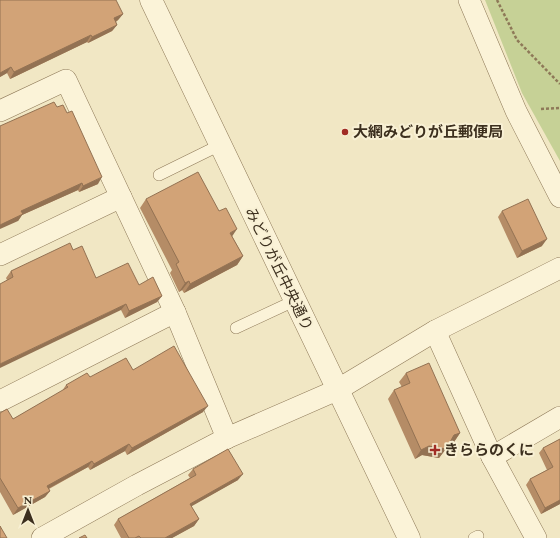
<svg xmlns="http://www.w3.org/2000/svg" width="560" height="538" font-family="Spectral,'Noto Sans JP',serif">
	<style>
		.green { fill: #c6d196 }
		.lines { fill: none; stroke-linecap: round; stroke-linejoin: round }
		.service-casing { stroke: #8e7958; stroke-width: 12 }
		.minor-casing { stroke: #8e7958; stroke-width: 22 }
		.tertiary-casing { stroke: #8e7958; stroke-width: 23 }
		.path { stroke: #8e7958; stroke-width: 2.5; stroke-dasharray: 3 2; stroke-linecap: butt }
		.service { stroke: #fbf3d8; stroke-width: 11 }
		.minor { stroke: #fbf3d8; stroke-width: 21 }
		.tertiary { stroke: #fbf3d8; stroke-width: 22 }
		.wall { fill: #b58c66 }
		.shaded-wall { fill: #937253 }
		.building { fill: #d2a377; stroke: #937253 }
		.poi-dot { fill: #a12c24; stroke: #f8f0d4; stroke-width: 1.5 }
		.labels { text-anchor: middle; stroke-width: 4; stroke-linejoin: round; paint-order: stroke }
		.poi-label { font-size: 15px; font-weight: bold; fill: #3c2f1e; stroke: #f8f0d4; text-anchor: start }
		.street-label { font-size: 15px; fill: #3c2f1e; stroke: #f8f0d4 }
	</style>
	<rect width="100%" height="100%" fill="#f1e7c4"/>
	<path class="green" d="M485,0H560V161L522,93Z"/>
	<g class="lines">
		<g class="service-casing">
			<g id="service">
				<path d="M159,175L220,145"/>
				<path d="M236,328L294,301"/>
				<path d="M474,538L478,536"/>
			</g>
		</g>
		<g class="minor-casing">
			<g id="minor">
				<path d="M469,0L516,111L560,197"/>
				<path d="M0,111L66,80L175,312L227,438"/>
				<path d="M0,255L121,197"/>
				<path d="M435,331L492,457L536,538"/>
				<path d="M0,401L175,312"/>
				<path d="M492,457L560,417"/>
				<path d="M42,538L137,485L227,438L337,390L435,331L560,268"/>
			</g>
		</g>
		<g class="tertiary-casing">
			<path id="tertiary" d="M151,0L409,538"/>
		</g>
		<g class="path">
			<path d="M497,0L517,40L560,84"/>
			<path d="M541,109L560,108"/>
		</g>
		<use href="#service" class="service"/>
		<use href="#minor" class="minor"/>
		<use href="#tertiary" class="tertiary"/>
	</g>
	<g class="wall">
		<path d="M0,0L123,14L118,20L116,22L117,25L112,31L88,43L87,42L10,79L7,73L0,77Z"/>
		<path d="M0,126L98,184L79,192L78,190L22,215L18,221Z"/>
		<path d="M146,199L232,236L243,256L237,265L184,293L182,290L179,292L170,273L172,270L140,208Z"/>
		<path d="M502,211L542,246L517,258L498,217Z"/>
		<path d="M73,250L96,278L139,285L162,296L157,302L125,318L121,310L7,280L6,278L11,271Z"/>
		<path d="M133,370L203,412L127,455L125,451L90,470L88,467L49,489L50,491L45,497L13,515L0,492V413L13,419L62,391L66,385L90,377Z"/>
		<path d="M406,373L460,433L454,442L449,444L439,458L422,455L415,459L388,399L394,390L402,387L399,382Z"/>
		<path d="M560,439V504L541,514L526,485L530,479L547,470L539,453L543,448Z"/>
		<path d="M193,469L238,480L191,506L199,519L194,526L172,538H121L114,525L118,519L190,478L188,475Z"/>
	</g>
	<g class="shaded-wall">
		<path d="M123,14L118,20L110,25L114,18Z"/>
		<path d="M117,25L112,31L88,43L92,37Z"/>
		<path d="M91,35L87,42L10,79L14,72Z"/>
		<path d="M11,67L7,73L0,77V73Z"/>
		<path d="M102,177L98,184L79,192L83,186Z"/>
		<path d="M82,183L78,190L22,215L18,221L0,229V225L21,211Z"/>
		<path d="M237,229L231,238L230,233Z"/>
		<path d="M547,239L542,246L517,258L522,251Z"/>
		<path d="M243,256L237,265L184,293L190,284Z"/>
		<path d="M189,281L182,290L179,292L185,283Z"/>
		<path d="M162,296L157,302L125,318L129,311Z"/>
		<path d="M126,304L121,310L0,368V364Z"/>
		<path d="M208,406L203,412L127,455L132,448Z"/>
		<path d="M460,433L454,442L448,444L454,435Z"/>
		<path d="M129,444L125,451L90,470L94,464Z"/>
		<path d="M429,446L446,449L439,458L422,455L415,459L421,450Z"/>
		<path d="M92,461L88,467L42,492L47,486Z"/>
		<path d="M243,474L238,480L185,510L190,504Z"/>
		<path d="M50,491L45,497L13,515L18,508Z"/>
		<path d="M560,500V504L541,514L545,508Z"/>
		<path d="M199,519L194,526L172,538H165Z"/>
	</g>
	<g class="building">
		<path d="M0,0H116L123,14L114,18L117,25L92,37L91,35L14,72L11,67L0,73Z"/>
		<path d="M54,102L57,107L63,105L67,113L72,111L102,177L83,186L82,183L21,211L23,214L0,225V126Z"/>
		<path d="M198,172L219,211L226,208L237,229L230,233L243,256L190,284L189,281L185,283L176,264L179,262L146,199Z"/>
		<path d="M528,199L547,239L522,251L502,211Z"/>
		<path d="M70,243L73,250L82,246L96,278L128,263L139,285L153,277L162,296L129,311L126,304L0,364V284L13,277L11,271Z"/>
		<path d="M174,346L208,406L132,448L129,444L94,464L92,461L47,486L50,491L18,508L0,478V413L7,409L13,419L68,387L66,385L87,373L90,377L126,358L133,370Z"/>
		<path d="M429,363L460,433L454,435L446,449L429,446L421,450L394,390L410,383L406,373Z"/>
		<path d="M560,439V500L545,508L530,479L553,467L543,448Z"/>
		<path d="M228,449L243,474L190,504L199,519L165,538H141L139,536L135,538H129L118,519L196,475L193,469Z"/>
		<path d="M0,526L7,538H0Z"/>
		<path d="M85,535L87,538H79Z"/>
	</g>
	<g class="poi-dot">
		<circle cx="345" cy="132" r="4"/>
		<path d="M433 444h4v4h4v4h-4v4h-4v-4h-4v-4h4z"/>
	</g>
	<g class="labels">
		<g class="poi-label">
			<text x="353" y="137">大網みどりが丘郵便局</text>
			<text x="444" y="455">きららのくに</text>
		</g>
		<g class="street-label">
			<text transform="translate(279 269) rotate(64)" y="5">みどりが丘中央通り</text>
		</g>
	</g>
	<g transform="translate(28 510)" stroke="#f8f0d4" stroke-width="3" paint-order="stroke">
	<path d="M0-3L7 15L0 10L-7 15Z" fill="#3c2f1e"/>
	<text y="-6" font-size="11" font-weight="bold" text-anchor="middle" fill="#3c2f1e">N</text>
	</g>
</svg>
